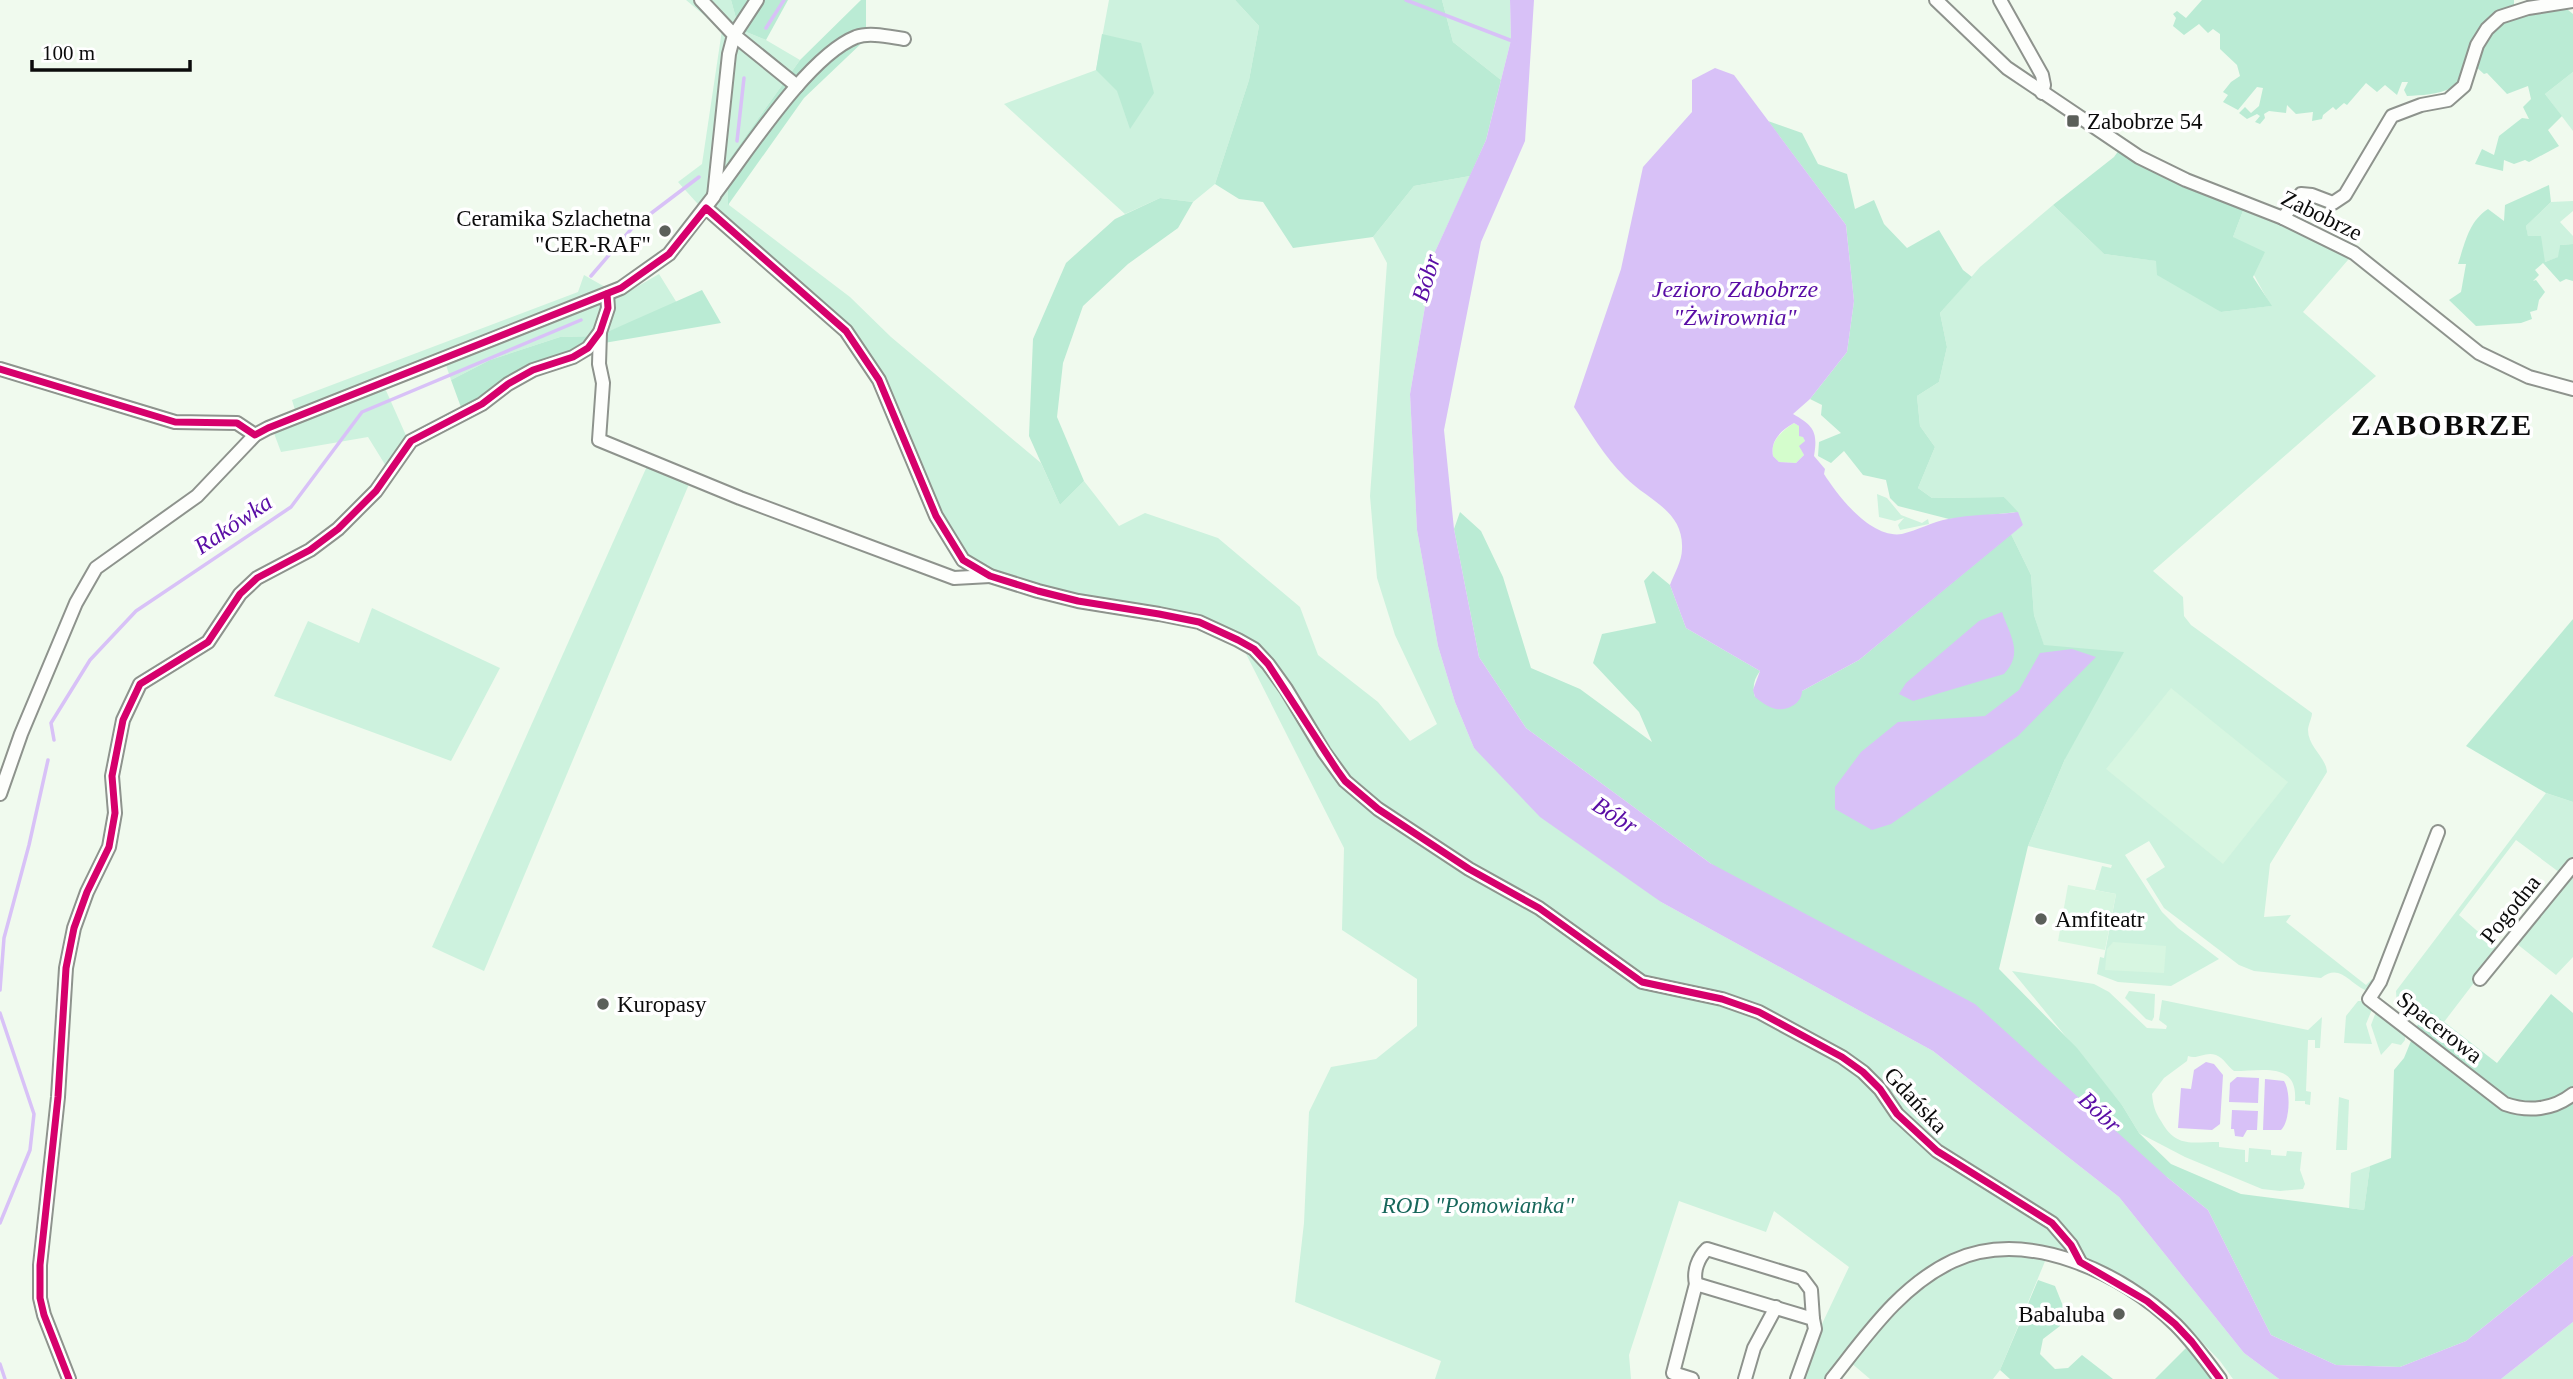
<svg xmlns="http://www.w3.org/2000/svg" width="2573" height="1379" font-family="Georgia,serif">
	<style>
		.green { fill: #cdf2de }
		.forest { fill: #baebd4 }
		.sand { fill: #d4fdcc }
		.pitch { fill: #d7f6e1 }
		.water { fill: #d8c1f7; fill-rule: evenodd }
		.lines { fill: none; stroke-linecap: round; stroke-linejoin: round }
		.stream { stroke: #d8c1f7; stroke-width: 3.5 }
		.minor-casing { stroke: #8e938d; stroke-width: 16 }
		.minor { stroke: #fdfefc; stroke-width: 12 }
		.cycleway-casing { stroke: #fff; stroke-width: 11 }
		.cycleway { stroke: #d6006c; stroke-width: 7 }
		.poi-dot { fill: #5b5f5a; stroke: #fff; stroke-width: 2.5 }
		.labels { text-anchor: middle; stroke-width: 7; stroke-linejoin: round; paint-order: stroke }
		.poi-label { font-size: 23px; fill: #0b0b0b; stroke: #fff; text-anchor: start }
		.street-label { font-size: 23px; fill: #0b0b0b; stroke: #fff }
		.park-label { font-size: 23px; font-style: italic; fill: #17675b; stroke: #fff }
		.water-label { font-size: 24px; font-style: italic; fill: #590ca5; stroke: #fff }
		.district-label { font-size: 30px; font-weight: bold; letter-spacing: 2px; fill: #0b0b0b; stroke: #fff }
	</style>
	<rect width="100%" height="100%" fill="#f0faee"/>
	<g class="green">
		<path d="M686,0H731L739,29L766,40L800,60L728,161L729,205L850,297L891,337L1041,463L1060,505L1084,481L1119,526L1145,513L1218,538L1300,607L1318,655L1378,702L1410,741L1437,724L1395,635L1377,578L1370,496L1387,263L1373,237L1414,186L1470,176L1434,254L1410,394L1417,530L1438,646L1455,702L1474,748L1661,902L1933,1051L2119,1197L2244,1353L2279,1379H2233L2220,1361L2180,1319L2147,1301L2048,1254L2000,1370L1993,1379H1870L1850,1362L1833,1379H1802L1812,1345L1849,1267L1774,1211L1766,1232L1679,1201L1629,1355L1631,1379H1435L1441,1361L1295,1302L1304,1223L1309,1112L1331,1067L1376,1059L1417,1026V979L1342,930L1344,848L1239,640L1184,619L1058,601L992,584L971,572L946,540L882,392L839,325L724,233L678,182L702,164L722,30Z"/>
		<path d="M1109,0H1235L1259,26L1249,80L1215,184L1193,202L1160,198L1125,214L1004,104L1096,70Z"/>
		<path d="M1442,0H1510L1511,40L1501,80L1453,42Z"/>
		<path d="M2573,72V131L2545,94Z"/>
		<path d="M2573,201V211L2560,222L2573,236V244L2560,245L2559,257L2545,262L2528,237L2526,226L2551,202Z"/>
		<path d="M2246,203L2354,253L2303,312L2376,376L2153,571L2183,597L2184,616L2191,625L2312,713C2312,718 2308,725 2308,730C2308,747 2326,757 2327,772L2270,864L2264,917L2291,915L2286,922L2366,985L2372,979L2374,981L2370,989L2365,990C2349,983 2340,963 2321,978L2254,971L2239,965L2164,908L2146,879L2165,867L2149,841L2125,855L2162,912L2178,928L2219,959L2171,986L2118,982L2097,974L2100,957L2104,958L2116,894L2095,890L2102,866L2111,868L2112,865L2028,846L2065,759L2044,646L2034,615L2031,575L2011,534L2023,525L2004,497L1932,498L1918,488L1935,447L1920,426L1917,396L1939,382L1947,347L1940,313L1980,267L2053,205L2104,254L2157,261L2221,312L2271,306L2233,237Z"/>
		<path d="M659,274L677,303L598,336L560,337L490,360L451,380L445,362L384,386L408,440L389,471L368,437L281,452L269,420L295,410L292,400L578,292L584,275L621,296Z"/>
		<path d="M652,455L692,477L484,971L432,947Z"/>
		<path d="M1877,494L1887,498L1901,515L1922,523L1928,519L1929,524L1900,530L1898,525L1904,518L1895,521L1879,517Z"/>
		<path d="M372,608L500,668L451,761L274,696L308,621L359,643Z"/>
		<path d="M2546,793L2573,802V957L2556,975L2517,944L2567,878L2516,840L2459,915L2499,950L2444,1022L2425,1007H2397L2396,991Z"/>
		<path d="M2012,971L2094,984L2109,992L2147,1028L2166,1029L2167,1026L2159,1020L2162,1000L2308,1030L2322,1017L2320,1048H2315V1040H2308L2306,1091L2311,1092L2310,1105L2305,1104V1101H2295C2298,1061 2262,1071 2234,1071C2228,1067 2224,1058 2216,1055C2205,1051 2198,1060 2188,1056L2187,1061L2164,1078L2152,1094C2153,1105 2155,1112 2161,1121C2176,1148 2191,1142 2219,1142V1147L2245,1150V1162H2248L2249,1148L2271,1150V1155L2286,1156L2287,1151L2302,1152L2300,1170L2305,1184L2303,1189L2280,1191L2262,1189L2185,1157L2139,1133L2122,1105Z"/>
		<path d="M2129,991L2155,994L2154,1017L2152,1021L2146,1019L2125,998Z"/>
		<path d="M2358,1001H2364L2373,1007L2366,1024L2372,1044L2344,1043L2346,1016Z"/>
		<path d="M2377,1009L2405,1031V1040L2401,1045L2392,1043L2381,1055L2371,1025Z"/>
		<path d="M2339,1097L2349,1100L2347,1150H2336Z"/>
		<path d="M2370,1166L2364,1210L2349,1208L2351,1173Z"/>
		<path d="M2573,1322V1379H2501Z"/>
	</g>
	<g class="forest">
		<path d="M731,0H788L766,40L739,29Z"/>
		<path d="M861,0H866V39L804,98L728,205V161L800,60Z"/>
		<path d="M1235,0H1442L1453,42L1501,80L1486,140L1470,176L1414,186L1373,237L1293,248L1263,202L1239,199L1215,184L1249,80L1259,26Z"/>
		<path d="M2202,0H2514V8L2505,10C2494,29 2469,80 2451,88C2438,95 2421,95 2407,96L2404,90L2408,82H2402L2397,95L2385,85L2377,92L2366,83L2347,105L2344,103L2336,110L2333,107L2323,115L2322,119L2312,121L2313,112L2296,114L2287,105L2286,113L2269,111L2264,114L2265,118L2260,124L2255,122L2260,116L2257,114L2247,119L2239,113L2245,107L2251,113L2259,106L2263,88L2257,87L2238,110L2223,102L2228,95L2223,92L2231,82L2240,76L2237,65L2220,49V34L2213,29L2208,33L2199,24L2184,35L2173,26L2176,18L2173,14L2177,11L2186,18Z"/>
		<path d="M2562,5L2573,14V72L2545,94L2562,116L2548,130L2559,146L2529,162L2525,160L2514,164L2504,160L2503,171L2475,164L2482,149L2494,155L2499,136L2522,118L2529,119L2523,107L2531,99L2528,86L2507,94L2487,73L2484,74L2474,65L2480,45L2497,23Z"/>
		<path d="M1102,34L1141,43L1154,93L1130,129L1117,91L1096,70Z"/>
		<path d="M1768,121L1802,133L1818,164L1847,174L1855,209L1874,200L1884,224L1907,248L1939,230L1963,270L1972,277L1940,313L1947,347L1939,382L1917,396L1920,426L1935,447L1918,488L1932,498L2004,497L2018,512L1949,519L1898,506L1890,498L1886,480L1863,475L1844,451L1831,463L1818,456L1819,442L1841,433L1821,415L1822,405L1810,399L1847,352L1854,301L1846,225Z"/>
		<path d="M2122,146L2246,203L2233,237L2265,252L2253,277L2272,306L2221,312L2157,275L2156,261L2104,254L2053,205L2114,157Z"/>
		<path d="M2549,185L2551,202L2526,226L2528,236H2541L2545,262L2558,257L2560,245L2573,244V281L2566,279L2560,282L2543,263L2535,270L2539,275L2533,281L2536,280L2545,292L2539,300L2537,310L2530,312L2532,319L2521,323L2476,326L2449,300L2461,292L2466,264H2458C2465,243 2469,221 2488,209L2504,221L2505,205Z"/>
		<path d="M1160,198L1193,202L1178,228L1128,264L1083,306L1063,363L1057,417L1084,481L1060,505L1029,436L1033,339L1066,263L1115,219Z"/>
		<path d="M702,290L721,323L604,343L513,375L462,410L451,380L490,360L560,337L598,336Z"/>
		<path d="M1460,512L1481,531L1503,577L1531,668L1580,689L1652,742L1639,712L1593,663L1602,634L1656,623L1644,581L1653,571L1670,585L1686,628L1760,671C1754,679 1752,687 1755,697L1802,691L1859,660L2011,534L2031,575L2034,615L2044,645L2124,652L2065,759L2028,846L1999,969L2077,1048L2122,1105L2139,1133L2171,1164L2241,1194L2364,1210L2370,1166L2391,1158L2394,1070L2404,1058L2425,1007L2497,1063L2551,994L2573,1013V1255L2466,1341L2400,1367L2336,1365L2271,1335L2208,1210L2168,1178L1710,863L1526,728L1479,657L1454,529Z"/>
		<path d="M2573,619V802L2546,793L2466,746Z"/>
		<path d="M2038,1280L2055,1286L2063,1306L2060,1326L2043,1339L2040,1354L2055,1369L2068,1368L2082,1355L2113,1379H2010L2000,1370Z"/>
		<path d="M2186,1348L2212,1379H2155Z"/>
	</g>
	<path class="sand" d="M1794,423L1799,426L1805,441L1801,449L1804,455L1796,463L1779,462L1773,456C1770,441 1782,431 1794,423Z"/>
	<g class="pitch">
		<path d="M2171,688L2288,782L2223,864L2106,769Z"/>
		<path d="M2068,885L2116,894L2105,950L2058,941Z"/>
		<path d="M2113,942L2166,946L2164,973L2105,970L2107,949Z"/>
	</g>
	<g class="water">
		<path d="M1510,0H1534L1525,141L1481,242L1444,430L1454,529L1479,657L1526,728L1710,863L1975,1004L2168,1178L2208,1210L2271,1335L2336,1365L2400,1367L2466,1341L2573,1255V1322L2501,1379H2279L2244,1353L2119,1197L1933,1051L1661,902L1540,817L1474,748L1455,702L1438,646L1417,530L1410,394L1434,254L1486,140L1511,40Z"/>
		<path d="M1715,68L1734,75L1846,225L1854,301L1847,352L1810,399L1793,414C1814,426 1818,432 1814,456L1825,469L1824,474C1838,496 1871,539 1902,534C1918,530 1932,522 1948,519C1971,514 1995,515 2018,512L2023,525L1859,660L1802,691C1802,703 1788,711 1776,709C1769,708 1760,701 1755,697L1753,690L1760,671L1686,628L1670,585C1674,574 1682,561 1682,549C1684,510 1647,500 1625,477C1604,456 1590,432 1574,407L1621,269L1643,167L1692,112V80ZM1794,423L1799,426V436L1803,437L1805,441L1799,446L1804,455L1796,463L1779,462L1773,456C1770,441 1781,430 1794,423Z"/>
		<path d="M2002,612C2010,636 2024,653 2004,674L1913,701L1899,694L1906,683L1979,621Z"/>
		<path d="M2072,649L2096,657L2018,736L1891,824L1872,830L1835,809V787L1861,752L1898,722L1985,716L2019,690L2040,653Z"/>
		<path d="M2206,1062L2214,1064L2223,1075L2220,1124L2212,1130L2178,1128L2181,1088L2191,1089L2194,1070Z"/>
		<path d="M2237,1077L2259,1078L2258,1103L2229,1102L2230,1083Z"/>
		<path d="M2265,1079L2284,1081C2291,1092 2290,1121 2281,1130H2263Z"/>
		<path d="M2232,1110L2258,1111L2257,1130H2247L2243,1137L2235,1136L2234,1129H2231Z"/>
	</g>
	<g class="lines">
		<g class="stream">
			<path d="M1406,0L1515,42"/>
			<path d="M766,28L784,0"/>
			<path d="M737,141L744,78"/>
			<path d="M591,276L633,227L699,177"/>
			<path d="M54,740L51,723L90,660L136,611L291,507L362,412L581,320"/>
			<path d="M0,990L4,938L29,845L48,760"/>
			<path d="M0,1013L34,1114L30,1150L0,1223"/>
			<path d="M0,1364L5,1379"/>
		</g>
		<g class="minor-casing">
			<g id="minor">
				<path d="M757,0L734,35L797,86"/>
				<path d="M1936,0L2007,68L2139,157L2186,180L2283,218L2354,253L2479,353L2529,377L2573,389"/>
				<path d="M2000,0L2042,75L2044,85L2042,93"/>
				<path d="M714,195C747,152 808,56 856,37C870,32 890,37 904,39"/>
				<path d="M706,208L846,331L879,380L936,516L963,560L990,576L1038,591L1078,601L1159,614L1199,622L1238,640L1254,649L1268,664L1286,689L1324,752L1345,781L1378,809L1469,869L1539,908L1642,982L1722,999L1759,1012L1842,1057L1863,1072L1880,1089L1897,1114L1937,1151L2052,1223L2071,1245L2080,1262"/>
				<path d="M2283,218L2301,194L2312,195L2333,203L2345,195L2392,116L2421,105L2448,100L2464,86L2477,45L2487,29L2500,17L2528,8L2573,1"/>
				<path d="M600,332L599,364L603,383L599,440L740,498L954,578L990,576"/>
				<path d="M0,369L175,422L237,423L255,435"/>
				<path d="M0,794L21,734L76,603L96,568L197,496L255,435L268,428L621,288L669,254L714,196L729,54L734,35L701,0"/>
				<path d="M2438,832L2380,982L2369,999L2505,1104C2528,1112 2553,1110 2573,1094"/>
				<path d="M2480,979L2573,865"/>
				<path d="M1696,1284C1693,1271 1698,1258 1707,1249L1802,1278L1811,1290L1813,1319"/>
				<path d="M69,1379L44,1315L40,1298V1265L58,1097L66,968L74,928L87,892L109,847L115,813L112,776L123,720L140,684L208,642L240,594L257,578L310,550L338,529L376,491L411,441L482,404L508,384L533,370L573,357L588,348L600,332L608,308L607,294"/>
				<path d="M1692,1379L1673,1373L1696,1284L1813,1319L1815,1329L1797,1379"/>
				<path d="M1745,1379L1754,1348L1776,1307"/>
				<path d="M1832,1379C1867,1335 1900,1286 1953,1261C2027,1227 2123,1273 2176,1325C2193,1342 2206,1360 2220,1379"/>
			</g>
		</g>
		<use href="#minor" class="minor"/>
		<g class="cycleway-casing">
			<g id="cycleway">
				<path d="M0,369L175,422L237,423L255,435L268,428L621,288L669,254L706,208L846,331L879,380L936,516L963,560L990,576L1038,591L1078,601L1159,614L1199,622L1238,640L1254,649L1268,664L1337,770L1345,781L1378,809L1469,869L1539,908L1642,982L1722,999L1759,1012L1842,1057L1863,1072L1880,1089L1897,1114L1937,1151L2052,1223L2071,1245L2080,1262L2147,1301L2175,1324L2192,1342L2220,1379"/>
				<path d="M69,1379L44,1315L40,1298V1265L58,1097L66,968L74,928L87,892L109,847L115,813L112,776L123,720L140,684L208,642L240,594L257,578L310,550L338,529L376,491L411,441L482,404L508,384L533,370L573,357L588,348L600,332L608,308L607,294"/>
			</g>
		</g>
		<use href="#cycleway" class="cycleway"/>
	</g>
	<g class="poi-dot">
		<rect x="2066" y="114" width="14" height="14" rx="3.5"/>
		<circle cx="665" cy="231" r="7"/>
		<circle cx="2041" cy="919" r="7"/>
		<circle cx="603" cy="1004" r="7"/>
		<circle cx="2119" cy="1314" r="7"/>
	</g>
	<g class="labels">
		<g class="poi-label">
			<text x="2087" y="129">Zabobrze 54</text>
			<text x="651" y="226" text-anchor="end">Ceramika Szlachetna<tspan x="651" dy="26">"CER-RAF"</tspan></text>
			<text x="2055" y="927">Amfiteatr</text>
			<text x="617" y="1012">Kuropasy</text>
			<text x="2105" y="1322" text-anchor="end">Babaluba</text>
		</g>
		<g class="street-label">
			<text transform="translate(2322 215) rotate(26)" y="8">Zabobrze</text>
			<text transform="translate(2510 909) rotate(-51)" y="8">Pogodna</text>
			<text transform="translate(2440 1027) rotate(38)" y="8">Spacerowa</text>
			<text transform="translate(1916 1100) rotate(47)" y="8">Gdańska</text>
		</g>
		<g class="park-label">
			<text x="1478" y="1213">ROD "Pomowianka"</text>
		</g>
		<g class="water-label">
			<text transform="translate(1426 278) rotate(-73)" y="8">Bóbr</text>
			<text x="1735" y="297">Jezioro Zabobrze<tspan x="1735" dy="28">"Żwirownia"</tspan></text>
			<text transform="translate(233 524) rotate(-34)" y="8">Rakówka</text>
			<text transform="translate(1615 815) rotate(33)" y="8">Bóbr</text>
			<text transform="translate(2100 1112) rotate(43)" y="8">Bóbr</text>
		</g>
		<g class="district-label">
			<text x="2442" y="435">ZABOBRZE</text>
		</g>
	</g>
	<path d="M32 60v10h158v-10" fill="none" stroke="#0b0b0b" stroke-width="3.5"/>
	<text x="42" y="60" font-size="21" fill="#0b0b0b" stroke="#ffffff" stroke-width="5" paint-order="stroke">100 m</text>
</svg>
